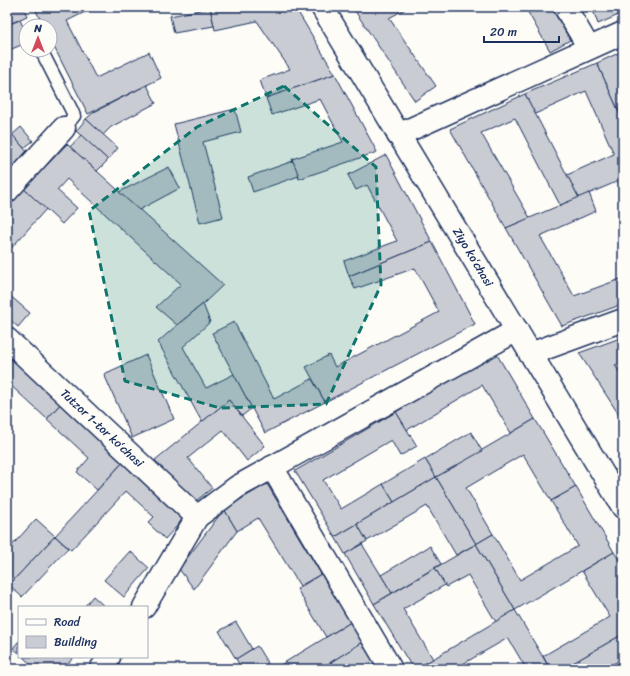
<svg xmlns="http://www.w3.org/2000/svg" width="630" height="676" font-family="Sriracha,sans-serif">
	<style>
		.building { fill: #c9ccd3; stroke: #1b2f5e }
		.lines { fill: none; stroke-linecap: round; stroke-linejoin: round }
		.lane-casing { stroke: #1b2f5e; stroke-width: 15 }
		.street-casing { stroke: #1b2f5e; stroke-width: 25 }
		.secondary-casing { stroke: #1b2f5e; stroke-width: 25 }
		.lane { stroke: #fdfcf7; stroke-width: 12 }
		.street { stroke: #fdfcf7; stroke-width: 22 }
		.secondary { stroke: #fdfcf7; stroke-width: 22 }
		.marked { fill: #0f766e; fill-opacity: 0.2; stroke: #0f766e; stroke-width: 3; stroke-dasharray: 8 5; stroke-linejoin: round }
		.labels { text-anchor: middle; stroke-width: 3; stroke-linejoin: round; paint-order: stroke }
		.street-label { font-size: 12px; fill: #1b2f5e; stroke: #fdfcf7 }
	</style>
	<rect width="100%" height="100%" fill="#fdfcf7"/>
	<filter id="ink" filterUnits="userSpaceOnUse"><feTurbulence type="fractalNoise" baseFrequency=".025" numOctaves="2"/><feDisplacementMap in="SourceGraphic" scale="8" xChannelSelector="R" yChannelSelector="G"/><feConvolveMatrix kernelMatrix="1 2 1 2 8 2 1 2 1" color-interpolation-filters="sRGB"/></filter>
	<g filter="url(#ink)">
		<g class="building">
			<path d="M7,7H23L27,16L7,25Z"/>
			<path d="M45,7H95L67,21L96,78L149,52L161,78L88,114L50,39V26H44L36,11Z"/>
			<path d="M213,7H295L335,74L266,98L260,80L290,69L257,21L215,30L210,8Z"/>
			<path d="M362,7H409L389,18L436,86L415,101L355,11Z"/>
			<path d="M525,7H551L570,40L550,51Z"/>
			<path d="M601,7H623V13L598,24L593,10Z"/>
			<path d="M210,8L214,26L174,33L170,16Z"/>
			<path d="M20,20L26,33V43L7,51V25Z"/>
			<path d="M623,51V121L597,63Z"/>
			<path d="M597,63L623,121V179L579,198L567,175L614,154L586,91L535,114L525,94Z"/>
			<path d="M335,74L377,152L299,179L292,159L343,142L320,99L272,115L266,98Z"/>
			<path d="M147,85L156,103L111,127L103,135L86,119L94,112Z"/>
			<path d="M525,94L579,198L560,205L515,118L481,133L530,218L506,228L450,129Z"/>
			<path d="M235,109L241,132L203,142L223,217L200,223L174,124Z"/>
			<path d="M86,119L118,148L108,160L76,131Z"/>
			<path d="M21,127L33,141L24,148L12,135Z"/>
			<path d="M11,133L28,153L9,171L7,168V136Z"/>
			<path d="M81,135L108,160L97,171L70,147Z"/>
			<path d="M67,144L223,285L203,304L177,325L156,307L181,284L67,179L57,190L77,208L62,224L24,189Z"/>
			<path d="M386,155L432,242L349,276L344,261L397,241L367,185L356,190L348,175Z"/>
			<path d="M293,161L299,176L253,192L248,177Z"/>
			<path d="M169,167L180,188L139,210L119,192Z"/>
			<path d="M24,189L46,209L7,253V209Z"/>
			<path d="M589,193L596,211L540,236L574,296L623,278V304L562,326L506,228Z"/>
			<path d="M432,242L475,324L325,402L306,367L329,355L335,367L439,312L415,268L355,289L349,276Z"/>
			<path d="M7,293L30,313L18,327L7,317Z"/>
			<path d="M203,304L210,322L183,347L206,388L234,374L252,408L242,416L229,400L202,422L158,342L177,325Z"/>
			<path d="M234,322L274,399L312,379L325,402L265,433L212,333Z"/>
			<path d="M623,337V362L615,365L623,378V421L579,353Z"/>
			<path d="M7,350L63,401L47,419L7,382Z"/>
			<path d="M496,353L535,419L511,433L482,385L407,430L396,412Z"/>
			<path d="M146,355L174,419L132,438L104,374Z"/>
			<path d="M229,400L265,446L247,461L223,430L188,458L212,488L191,505L155,460Z"/>
			<path d="M63,401L126,459L97,490L77,472L89,458L47,419Z"/>
			<path d="M396,412L417,446L400,456L391,440L323,480L341,509L383,484L394,502L335,537L295,471Z"/>
			<path d="M535,419L576,487L551,501L523,454L466,488L493,534L476,544L436,477Z"/>
			<path d="M471,432L482,451L436,477L425,459Z"/>
			<path d="M126,459L187,515L165,539L148,523L154,517L126,491L71,550L55,536Z"/>
			<path d="M425,459L436,477L394,502L383,484Z"/>
			<path d="M436,477L476,544L456,555L427,506L367,541L357,524Z"/>
			<path d="M267,484L321,574L300,586L258,518L237,531L224,509Z"/>
			<path d="M576,487L614,552L515,610L476,544L493,534L520,580L578,546L551,501Z"/>
			<path d="M224,509L237,531L194,589L179,569Z"/>
			<path d="M36,519L55,536L7,587V551Z"/>
			<path d="M357,524L367,541L345,554L335,537Z"/>
			<path d="M55,536L68,548L22,597L9,585Z"/>
			<path d="M362,544L392,593L374,604L345,554Z"/>
			<path d="M476,544L515,610L496,622L468,575L446,587L435,568Z"/>
			<path d="M430,546L441,564L392,593L381,575Z"/>
			<path d="M130,551L149,568L124,597L104,580Z"/>
			<path d="M614,552L623,566V634L563,669H550L543,656L610,617L582,571Z"/>
			<path d="M435,568L445,585L403,609L433,659L416,669H413L374,604Z"/>
			<path d="M321,574L351,622L326,637L297,589Z"/>
			<path d="M93,596L105,607H84Z"/>
			<path d="M515,610L550,669H517L524,665L508,638L454,669H416Z"/>
			<path d="M236,622L252,649L236,659L219,631Z"/>
			<path d="M351,622L363,642L320,669H274Z"/>
			<path d="M623,634V658L605,669H563Z"/>
			<path d="M19,641V653L13,648Z"/>
			<path d="M363,642L380,669H336L331,662Z"/>
			<path d="M257,646L271,669H242L236,659Z"/>
			<path d="M23,657H74L63,669H36Z"/>
		</g>
		<g class="lines">
			<g class="lane-casing">
				<path id="lane" d="M41,50L72,111L74,116L64,128"/>
			</g>
			<g class="street-casing">
				<g id="street">
					<path d="M565,7L589,48"/>
					<path d="M398,135L623,33"/>
					<path d="M7,191L64,128"/>
					<path d="M7,339L197,517"/>
					<path d="M530,354L623,320"/>
					<path d="M272,467L391,669"/>
					<path d="M144,607L197,517L237,487L517,330"/>
					<path d="M101,669L109,657"/>
				</g>
			</g>
			<g class="secondary-casing">
				<path id="secondary" d="M322,7L623,507"/>
			</g>
			<use href="#lane" class="lane"/>
			<use href="#street" class="street"/>
			<use href="#secondary" class="secondary"/>
		</g>
	</g>
	<path class="marked" d="M284,86L376,167L381,285L326,404L220,408L125,381L89,211L197,127Z"/>
	<g class="labels">
		<g class="street-label">
			<text transform="translate(473 257) rotate(59)" y="4">Ziyo koʻchasi</text>
			<text transform="translate(102 428) rotate(43)" y="4">Tutzor 1-tor koʻchasi</text>
		</g>
	</g>
	<rect width="630" height="676" fill="none" stroke="#fdfcf7" stroke-width="24"/>
	<rect x="12" y="12" width="606" height="652" fill="none" stroke="#1b2f5e" stroke-width="1.5" filter="url(#ink)"/>
	<rect x="18" y="606" width="130" height="52" fill="#fdfcf7" stroke="#a3aaba"/>
	<rect x="26" y="619" width="20" height="6" fill="#fdfcf7" stroke="#a3aaba"/>
	<text x="54" y="626" font-size="12" fill="#1b2f5e">Road</text>
	<rect x="26" y="636" width="20" height="12" fill="#c9ccd3" stroke="#a3aaba"/>
	<text x="54" y="646" font-size="12" fill="#1b2f5e">Building</text>
	<g transform="translate(38 38)"><circle r="19" fill="#fdfcf7" stroke="#a3aaba"/>
	<path d="M0-3L7 15L0 10L-7 15Z" fill="#d1495b"/>
	<text y="-6" font-size="11" font-weight="bold" text-anchor="middle" fill="#1b2f5e">N</text>
	</g>
	<path d="M484 36v6h75v-6" fill="none" stroke="#1b2f5e" stroke-width="2"/>
	<text x="490" y="36" font-size="12" fill="#1b2f5e" stroke="#fdfcf7" stroke-width="3" paint-order="stroke">20 m</text>
</svg>
